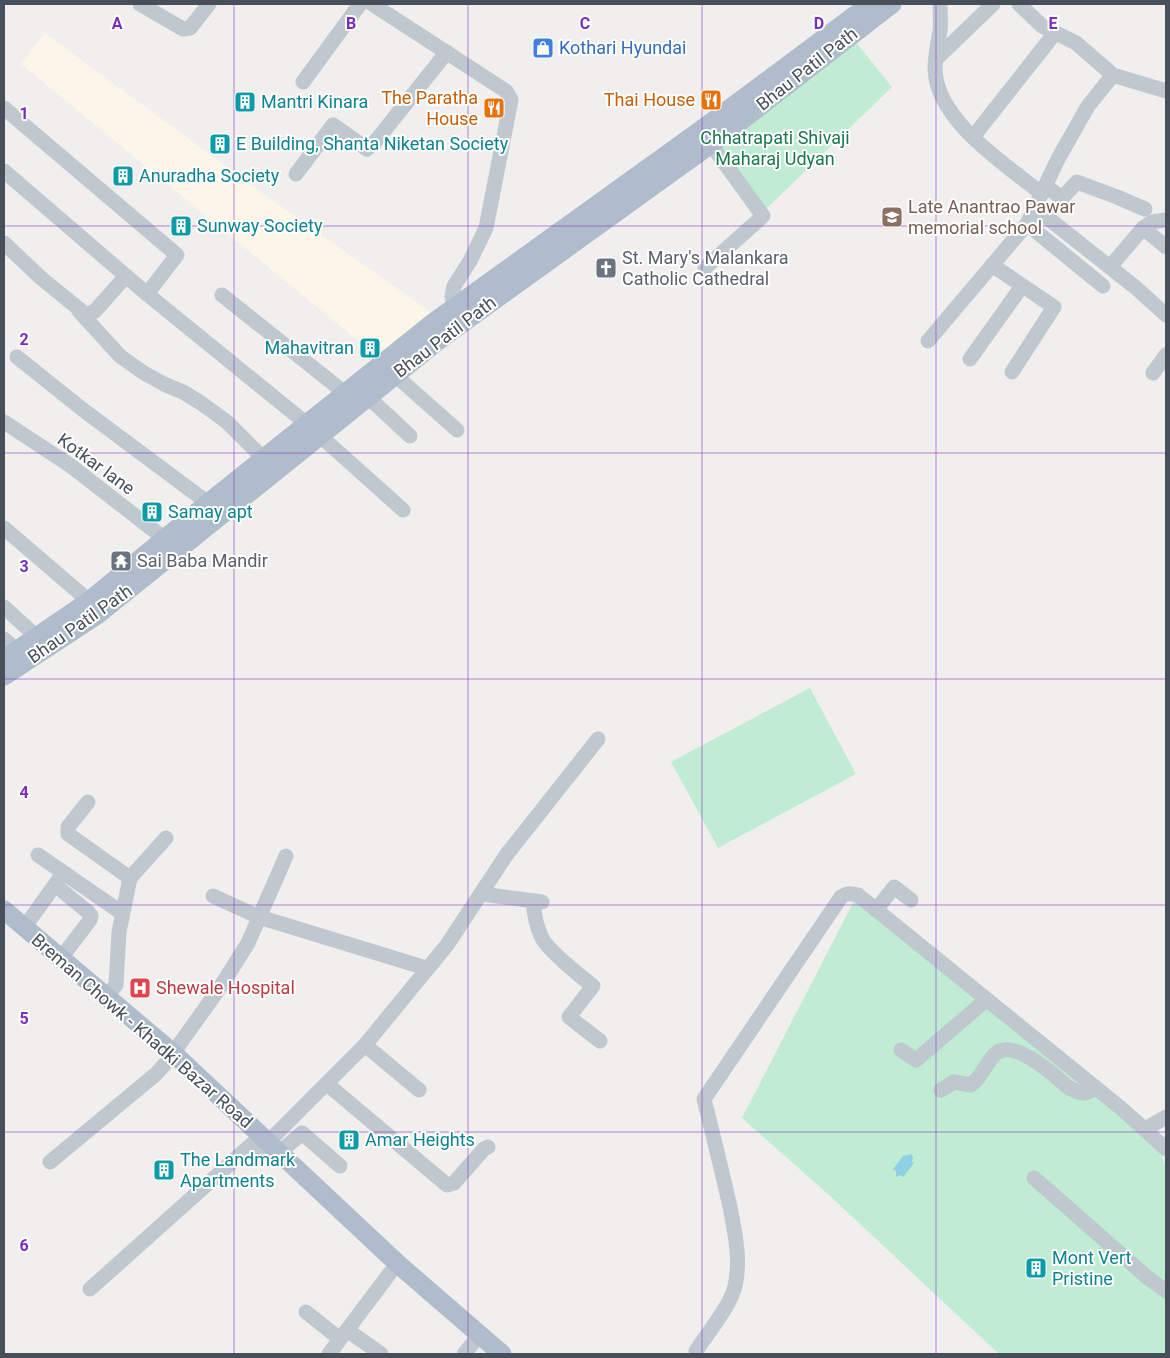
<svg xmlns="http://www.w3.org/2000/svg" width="1170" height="1358" font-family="Roboto,sans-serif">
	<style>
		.commercial { fill: #fbf6e8 }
		.green { fill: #bfecd2 }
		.water { fill: #8ed0e6 }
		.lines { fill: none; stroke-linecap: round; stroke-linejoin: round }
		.minor { stroke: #bfc8cf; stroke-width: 15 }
		.major { stroke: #afbccb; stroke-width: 19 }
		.grid { fill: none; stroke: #7b2cbf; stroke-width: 1; stroke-opacity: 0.55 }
		.labels { text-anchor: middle; stroke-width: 4; stroke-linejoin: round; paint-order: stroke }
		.shop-label { font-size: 18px; fill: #366cbe; stroke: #fff; text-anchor: start }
		.street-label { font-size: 18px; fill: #47505a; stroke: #fff }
		.food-label { font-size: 18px; fill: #c56008; stroke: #fff; text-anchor: end }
		.culture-label { font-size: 18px; fill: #0d838f; stroke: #fff; text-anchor: start }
		.park-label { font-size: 18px; fill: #1c774e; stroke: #fff }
		.education-label { font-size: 18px; fill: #785e54; stroke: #fff; text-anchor: start }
		.worship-label { font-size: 18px; fill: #5b616d; stroke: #fff; text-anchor: start }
		.health-label { font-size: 18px; fill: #be3a42; stroke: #fff; text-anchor: start }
		.grid-label { font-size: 16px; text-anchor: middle; font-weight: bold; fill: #7b2cbf; stroke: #fff; stroke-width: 4; stroke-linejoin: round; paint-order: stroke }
	</style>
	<rect width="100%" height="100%" fill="#f1eeee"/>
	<path class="commercial" d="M45,33L269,198L432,313L379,358L21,64Z"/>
	<g class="green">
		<path d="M854,40L892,87L765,210L718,145Z"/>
		<path d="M810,688L856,774L718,848L671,762Z"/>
		<path d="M856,897L1149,1122L1166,1167V1354H999L829,1195L742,1118Z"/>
	</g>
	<path class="water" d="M911,1154L913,1157L912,1162L914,1163L903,1177L901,1175L896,1177V1171L893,1169L904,1155L905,1156Z"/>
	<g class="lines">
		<g class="minor">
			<path d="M140,4L183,29L190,28L209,4"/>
			<path d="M372,4L506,91L511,100L486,228L470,261L454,286L452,296L454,307L460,315"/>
			<path d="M940,4C940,13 941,22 940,31C938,43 935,56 935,69C936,120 1005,164 1041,193"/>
			<path d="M1019,4L1042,26L1076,43L1113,75L1166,91"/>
			<path d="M936,59L993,4"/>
			<path d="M303,82L360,4"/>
			<path d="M4,108L177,255L147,294"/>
			<path d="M973,137L1055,33"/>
			<path d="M4,171L147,294L307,424L403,510"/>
			<path d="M296,174L333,125L367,149L375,142L447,52"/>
			<path d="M1045,186L1061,197H1063L1077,182L1117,197L1145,209"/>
			<path d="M1035,208L1135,287L1166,315"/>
			<path d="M1027,224L1103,286"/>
			<path d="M1143,228L1166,247"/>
			<path d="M4,243L41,278L84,313L88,314L95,311L126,276"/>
			<path d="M992,265L1054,307L1012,372"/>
			<path d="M1110,267L1143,228L1152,222L1166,220"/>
			<path d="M705,268L763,216L705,136"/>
			<path d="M222,295L345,393"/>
			<path d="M79,311L120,356L144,373L164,384L183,392L201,403L227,422L263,458"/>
			<path d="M928,341L1027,224L1058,159L1088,106L1113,75"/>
			<path d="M17,357L82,409L208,503"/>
			<path d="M970,359L1022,286"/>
			<path d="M1153,373L1166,355"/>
			<path d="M395,375L457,430"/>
			<path d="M368,397L410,436"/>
			<path d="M4,422L71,466L165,539L171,546"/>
			<path d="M4,528L89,601L94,608"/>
			<path d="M4,607L37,637L42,644"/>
			<path d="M4,639L16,650"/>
			<path d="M88,802L68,827V834L130,878"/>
			<path d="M38,855L122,913"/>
			<path d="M55,885L88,912L91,916L90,920L61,958"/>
			<path d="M482,894L542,902"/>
			<path d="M213,896L259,917L426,968"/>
			<path d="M533,901C534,914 536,926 542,938C548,950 581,977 593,986L569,1017L600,1041"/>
			<path d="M876,910L894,887L911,900"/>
			<path d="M24,928L59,879"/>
			<path d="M106,997L116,985L119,932L130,878L166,838"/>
			<path d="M365,1045L419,1090"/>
			<path d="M901,1050L916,1060L986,1000"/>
			<path d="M327,1084L447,1185L454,1183L484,1149L488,1147"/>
			<path d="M941,1090L954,1082L971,1085C982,1077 986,1063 995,1054C1014,1037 1056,1077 1069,1088C1081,1093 1085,1097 1095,1087"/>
			<path d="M1145,1129L1166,1117"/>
			<path d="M259,1151L365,1045L447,945L507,854L598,739"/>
			<path d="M279,1153L302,1133L340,1166"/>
			<path d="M50,1162L156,1074L166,1063L221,986L248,943L286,856"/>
			<path d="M1034,1178L1148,1278L1166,1291"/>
			<path d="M90,1289L252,1144"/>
			<path d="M306,1312L340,1339"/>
			<path d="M347,1330L381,1354"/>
			<path d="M329,1354L390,1273"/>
			<path d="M464,1354L473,1343"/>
			<path d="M697,1354L696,1351C707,1334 731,1305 735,1286C741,1260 735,1233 730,1207C722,1171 713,1135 704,1099L841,897C847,893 851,893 858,895L1122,1109L1166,1149"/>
		</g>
		<g class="major">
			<path d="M4,659L89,601L208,503L434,322L701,130L870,4"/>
			<path d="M4,676L97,615L439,340L711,144L892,4"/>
			<path d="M4,910L173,1053L398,1264L502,1354"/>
		</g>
	</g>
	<path class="grid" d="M234,4V1354M468,4V1354M702,4V1354M936,4V1354M4,226H1166M4,453H1166M4,679H1166M4,905H1166M4,1132H1166"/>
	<defs>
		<g id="shop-square" transform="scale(1.125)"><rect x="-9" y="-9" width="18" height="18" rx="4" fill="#3f7fe0" stroke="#fff"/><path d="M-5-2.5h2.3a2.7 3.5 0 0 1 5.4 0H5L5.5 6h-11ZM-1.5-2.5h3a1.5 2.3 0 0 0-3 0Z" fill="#fff"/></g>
		<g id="restaurant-square" transform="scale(1.125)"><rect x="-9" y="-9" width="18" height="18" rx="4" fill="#e8710a" stroke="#fff"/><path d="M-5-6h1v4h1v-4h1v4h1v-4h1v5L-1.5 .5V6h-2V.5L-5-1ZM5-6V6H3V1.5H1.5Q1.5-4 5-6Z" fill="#fff"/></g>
		<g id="building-square" transform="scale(1.125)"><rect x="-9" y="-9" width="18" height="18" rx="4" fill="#0f9aa8" stroke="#fff"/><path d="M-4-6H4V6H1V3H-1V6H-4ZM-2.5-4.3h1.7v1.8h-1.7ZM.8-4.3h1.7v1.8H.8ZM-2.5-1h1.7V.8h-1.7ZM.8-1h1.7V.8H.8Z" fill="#fff"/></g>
		<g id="school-square" transform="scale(1.125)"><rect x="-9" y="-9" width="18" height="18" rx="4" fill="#8d6e63" stroke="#fff"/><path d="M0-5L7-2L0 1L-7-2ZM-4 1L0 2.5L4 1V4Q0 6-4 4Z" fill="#fff"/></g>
		<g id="church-square" transform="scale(1.125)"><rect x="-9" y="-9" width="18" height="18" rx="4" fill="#6b7280" stroke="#fff"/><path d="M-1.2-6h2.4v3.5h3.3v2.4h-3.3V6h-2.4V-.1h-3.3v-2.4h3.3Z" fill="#fff"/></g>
		<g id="temple-square" transform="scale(1.125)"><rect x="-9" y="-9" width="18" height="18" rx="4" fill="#6b7280" stroke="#fff"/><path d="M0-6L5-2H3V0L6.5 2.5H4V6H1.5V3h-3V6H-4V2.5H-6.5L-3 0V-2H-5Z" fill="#fff"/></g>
		<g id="hospital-square" transform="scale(1.125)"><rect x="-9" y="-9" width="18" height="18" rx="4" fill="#e0444e" stroke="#fff"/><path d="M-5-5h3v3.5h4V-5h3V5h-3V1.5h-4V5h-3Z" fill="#fff"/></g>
	</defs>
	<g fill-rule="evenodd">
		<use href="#shop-square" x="543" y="48"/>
		<use href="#restaurant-square" x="711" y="100"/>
		<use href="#building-square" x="245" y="102"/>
		<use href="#restaurant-square" x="494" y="108"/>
		<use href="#building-square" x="220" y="144"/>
		<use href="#building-square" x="123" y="176"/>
		<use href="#school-square" x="892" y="217"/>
		<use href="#building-square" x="181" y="226"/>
		<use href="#church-square" x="606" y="268"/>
		<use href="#building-square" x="370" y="348"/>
		<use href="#building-square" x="152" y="512"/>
		<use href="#temple-square" x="121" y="561"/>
		<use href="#hospital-square" x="140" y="988"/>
		<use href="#building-square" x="349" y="1140"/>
		<use href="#building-square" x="164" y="1170"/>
		<use href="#building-square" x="1036" y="1268"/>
	</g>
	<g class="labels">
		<g class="shop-label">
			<text x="559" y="54">Kothari Hyundai</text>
		</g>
		<g class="street-label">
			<text transform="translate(807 69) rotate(-38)" y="6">Bhau Patil Path</text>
			<text transform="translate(445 337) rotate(-37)" y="6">Bhau Patil Path</text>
			<text transform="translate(96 464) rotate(36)" y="6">Kotkar lane</text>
			<text transform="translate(80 624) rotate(-35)" y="6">Bhau Patil Path</text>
			<text transform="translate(142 1031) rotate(41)" y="6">Breman Chowk - Khadki Bazar Road</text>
		</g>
		<g class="food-label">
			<text x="478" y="104">The Paratha<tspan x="478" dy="21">House</tspan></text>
			<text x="695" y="106">Thai House</text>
		</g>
		<g class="culture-label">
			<text x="261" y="108">Mantri Kinara</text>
			<text x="236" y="150">E Building, Shanta Niketan Society</text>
			<text x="139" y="182">Anuradha Society</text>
			<text x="197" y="232">Sunway Society</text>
			<text x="354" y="354" text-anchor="end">Mahavitran</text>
			<text x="168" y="518">Samay apt</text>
			<text x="365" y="1146">Amar Heights</text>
			<text x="180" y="1166">The Landmark<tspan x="180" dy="21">Apartments</tspan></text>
			<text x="1052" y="1264">Mont Vert<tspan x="1052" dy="21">Pristine</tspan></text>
		</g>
		<g class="park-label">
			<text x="775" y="144">Chhatrapati Shivaji<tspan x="775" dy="21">Maharaj Udyan</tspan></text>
		</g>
		<g class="education-label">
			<text x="908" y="213">Late Anantrao Pawar<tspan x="908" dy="21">memorial school</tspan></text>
		</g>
		<g class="worship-label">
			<text x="622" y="264">St. Mary's Malankara<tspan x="622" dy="21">Catholic Cathedral</tspan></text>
			<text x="137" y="567">Sai Baba Mandir</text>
		</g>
		<g class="health-label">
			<text x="156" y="994">Shewale Hospital</text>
		</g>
	</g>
	<g class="grid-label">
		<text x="117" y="29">A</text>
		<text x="351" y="29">B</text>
		<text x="585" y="29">C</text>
		<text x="819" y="29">D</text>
		<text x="1053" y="29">E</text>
		<text x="24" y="119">1</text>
		<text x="24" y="345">2</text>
		<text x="24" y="572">3</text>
		<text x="24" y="798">4</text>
		<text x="24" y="1024">5</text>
		<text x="24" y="1251">6</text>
	</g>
	<rect width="1170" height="1358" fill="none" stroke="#47505a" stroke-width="10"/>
</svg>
